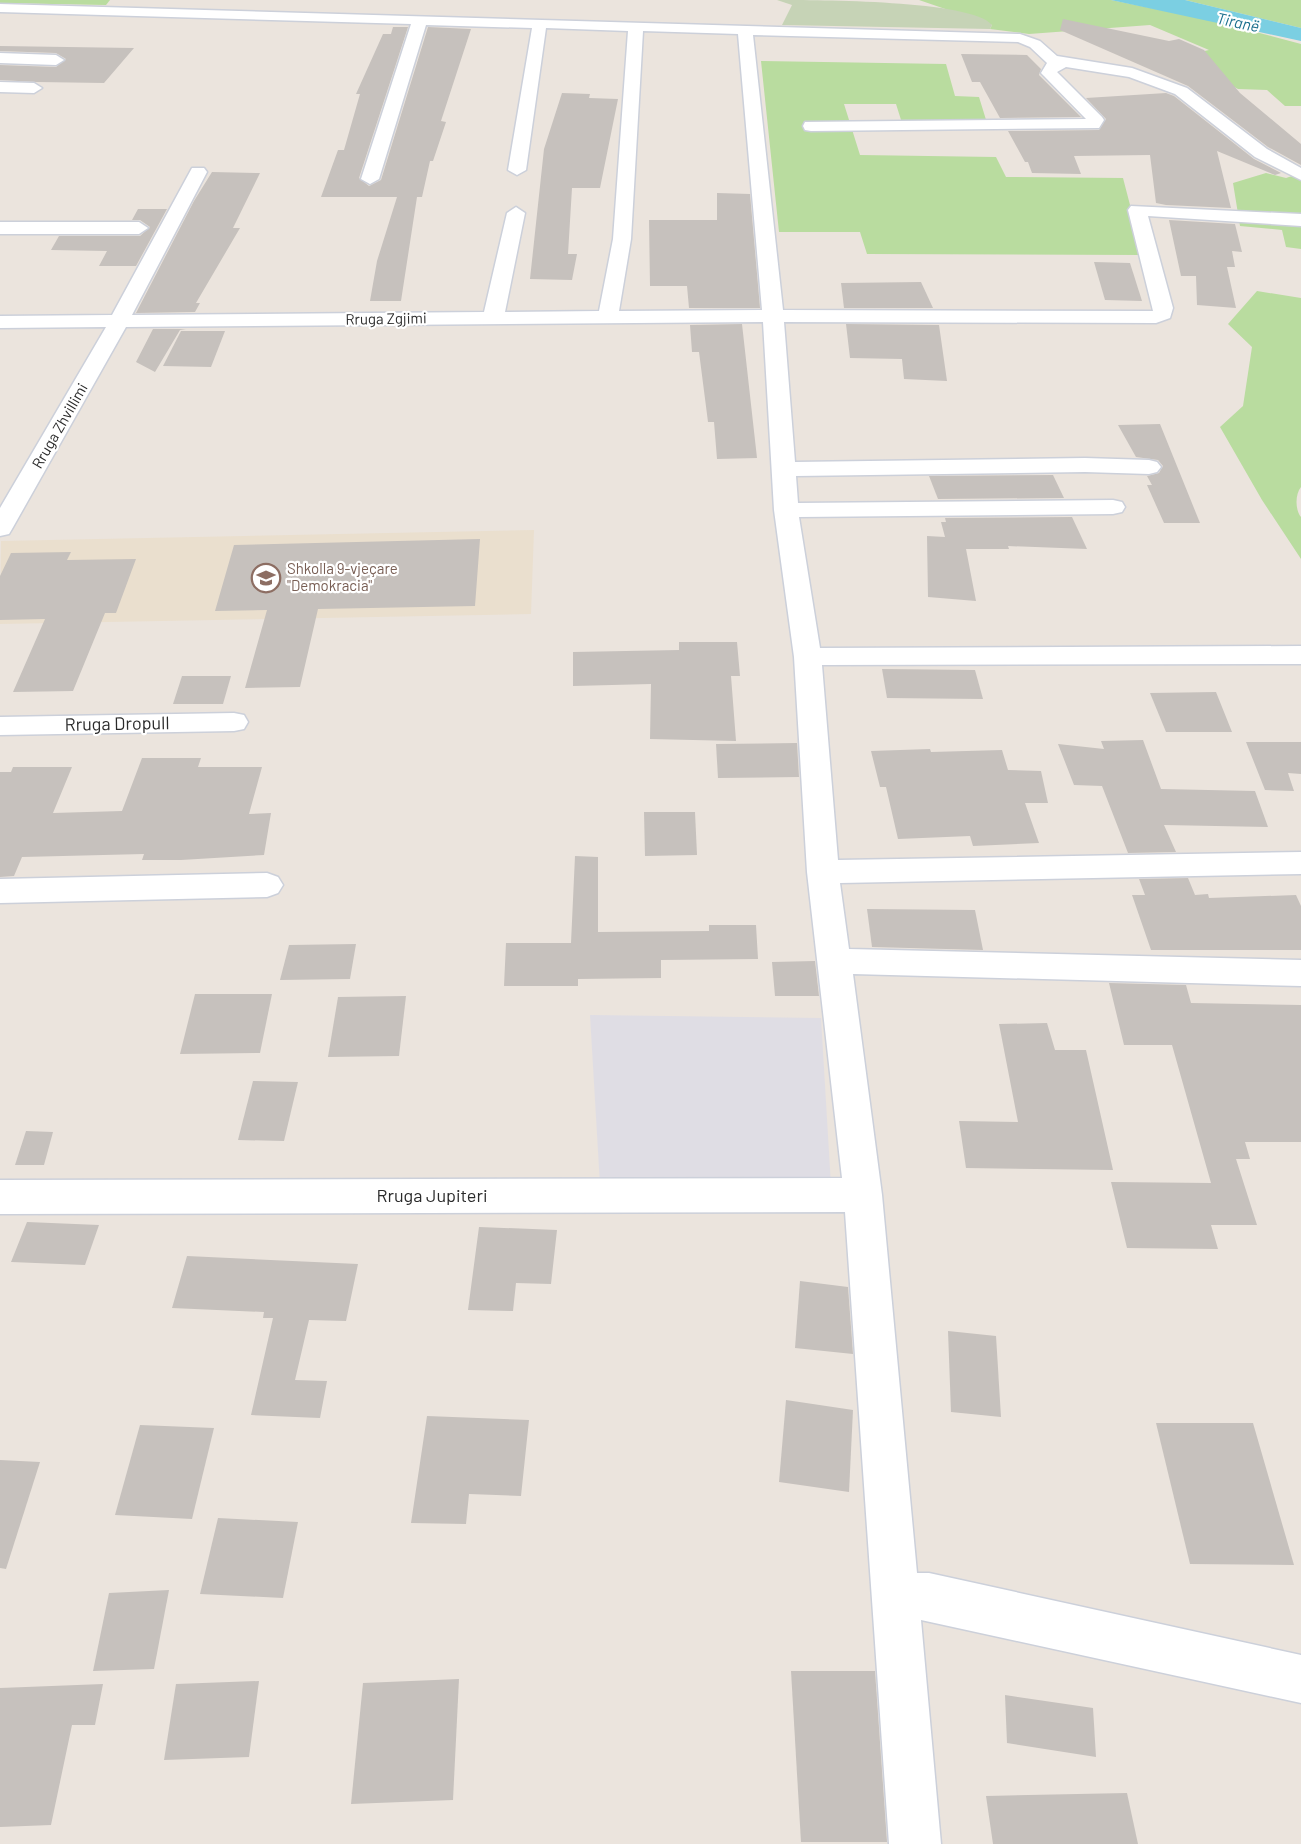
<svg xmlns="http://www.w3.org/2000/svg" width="1301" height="1844" font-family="Barlow,sans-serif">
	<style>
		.industrial { fill: #dfdde4 }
		.education { fill: #eadfce }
		.green { fill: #b9dc9f }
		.cemetery { fill: #c6d3b6 }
		.water { fill: #7bcfe2 }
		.building { fill: #c6c1bd }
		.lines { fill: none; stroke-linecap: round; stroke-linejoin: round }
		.minor-casing { stroke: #ccd0da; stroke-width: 3 }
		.minor { fill: #fff; fill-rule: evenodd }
		.labels { text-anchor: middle; stroke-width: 4.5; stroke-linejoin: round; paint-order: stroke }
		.far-street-label { font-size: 15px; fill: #2a2a2a; stroke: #fff }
		.far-education-label { font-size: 15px; fill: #785e54; stroke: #fff; text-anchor: start }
		.far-water-label { font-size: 16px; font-style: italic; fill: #1b6f8d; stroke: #fff }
		.street-label { font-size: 18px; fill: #2a2a2a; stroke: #fff }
	</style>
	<rect width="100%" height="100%" fill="#ebe4dd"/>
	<path class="industrial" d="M590,1015L821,1018L831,1186L600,1185Z"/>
	<path class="education" d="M534,530L531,614L0,624L1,541Z"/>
	<g class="green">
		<path d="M0,0H110L106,5L0,3Z"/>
		<path d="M919,0H1111L1210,20L1301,44V106H1285L1267,90L1238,89L1178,57L1209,50L1150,25L1029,34L990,29L992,25Z"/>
		<path d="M1185,0H1301V28Z"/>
		<path d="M761,61L946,64L955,96L979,97L987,123H902L896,104H844L860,155L996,157L1006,177L1123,178L1143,255L867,254L860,232H779Z"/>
		<path d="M1266,173L1286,178L1301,173V249L1286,247L1282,230L1240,226L1233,183Z"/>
		<path d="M1257,291L1301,298V487C1295,494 1295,510 1301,517V559L1262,500L1220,427L1243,406L1252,347L1228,324Z"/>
	</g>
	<path class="cemetery" d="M777,0C817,0 972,0 992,25L990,29L782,25L792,5Z"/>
	<path class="water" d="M1111,0H1185L1301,28V41Z"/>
	<g class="building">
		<path d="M1063,19L1169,41L1179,39L1204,50L1240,93L1301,144V165L1268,147L1188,86L1060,30Z"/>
		<path d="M393,27H408L359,178L369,186L381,180L428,27L471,29L441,121L446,122L433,161H430L422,197H417L401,301H370L377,261L397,197H321L338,150H344L360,94H356L383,34H391Z"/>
		<path d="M0,46L134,48L104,83L37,82L0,80V65L56,67L66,59L56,53L0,51Z"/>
		<path d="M961,54L1027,55L1041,69L1039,75L1081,117L1000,118L980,82H972Z"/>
		<path d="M562,93L590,94L589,98L618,99L600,188H572L568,254H577L572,280L530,279L544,149Z"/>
		<path d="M1166,93L1174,96L1254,159L1281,173L1275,175L1217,151L1231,208L1166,205L1156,203L1150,155L1074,156L1081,174L1032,173L1028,162H1025L1008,131L1099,130L1106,119L1086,98Z"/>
		<path d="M212,172L260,173L233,228H240L196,303H200L195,312L136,313L194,201Z"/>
		<path d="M717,193L750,194L760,308H689L687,286H650L649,220H717Z"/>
		<path d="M138,209H167L136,266H99L107,251L51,250L59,236H140L150,227L140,220H132Z"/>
		<path d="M1169,220L1235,224L1242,252L1232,251L1235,267H1227L1236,308L1197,305L1196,276H1181Z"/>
		<path d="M1094,262L1130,263L1142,301L1105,300Z"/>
		<path d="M921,282L933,308H844L841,283Z"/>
		<path d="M742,324L757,458L717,459L714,422H708L699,352H692L690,325Z"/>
		<path d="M846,324L939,325L947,381L904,379L902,359L850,358Z"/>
		<path d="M153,329H186L180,330L155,372L136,362Z"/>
		<path d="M181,331H225L211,367L163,366Z"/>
		<path d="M1160,424L1200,523H1164L1147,485H1152L1147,476L1159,473L1163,466L1158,460L1136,457L1118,425Z"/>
		<path d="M1053,475L1064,498L938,499L929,476Z"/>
		<path d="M1072,517L1087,549L1008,546L1009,549H966L976,601L928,597L927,536L945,537L941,522H946L945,518Z"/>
		<path d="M480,539L475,606L318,609L300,687L245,688L267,610L215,611L234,545Z"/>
		<path d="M71,552L67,560L136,559L116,613H105L73,691L13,692L45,619L0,620V576L11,553Z"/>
		<path d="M679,642H737L740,676H731L736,741L650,739L651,684L573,686V652L679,650Z"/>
		<path d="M882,669L975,670L983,699L887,698Z"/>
		<path d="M182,676H231L223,704H173Z"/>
		<path d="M1216,692L1232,732H1166L1150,693Z"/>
		<path d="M1143,740L1161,789L1255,791L1268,827L1164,825L1176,852L1128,853L1102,786L1074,785L1058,744L1104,749L1101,741Z"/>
		<path d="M1246,742H1301V774L1288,773L1294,791L1265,790Z"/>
		<path d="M797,743L799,777L718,778L716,744Z"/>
		<path d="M930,749L931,752L1002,750L1008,770L1041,771L1048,803H1025L1039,843L973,846L970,836L898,839L886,787H880L871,751Z"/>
		<path d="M142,758H201L198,767H262L249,814L271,813L264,855L181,860H142L144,854L22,857L14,876L0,877V772H11L13,767H72L53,813L122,811Z"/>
		<path d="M644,812H695L697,855L645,856Z"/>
		<path d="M575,856L598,857V932L709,931V925H756L758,959L661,960V978L578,979V986H504L506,943H571Z"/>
		<path d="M1188,878L1195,895L1208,894L1209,898L1296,895L1301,906V950H1151L1132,895H1145L1139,879Z"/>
		<path d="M867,909L975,910L983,950L872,947Z"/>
		<path d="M356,944L350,979L280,980L289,945Z"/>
		<path d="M815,961L819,996H775L772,962Z"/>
		<path d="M1109,983L1186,985L1191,1003L1301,1005V1142H1245L1250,1159H1236L1257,1225H1211L1218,1249L1127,1248L1111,1182L1211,1183L1172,1045H1124Z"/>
		<path d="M195,994H272L260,1053L180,1054Z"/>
		<path d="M406,996L399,1056L328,1057L338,997Z"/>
		<path d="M1047,1023L1055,1050H1086L1113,1170L966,1168L959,1121L1018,1122L999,1024Z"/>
		<path d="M253,1081L298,1082L284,1141L238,1140Z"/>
		<path d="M26,1131L53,1132L44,1165H15Z"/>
		<path d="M27,1222L99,1225L85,1265L11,1262Z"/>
		<path d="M479,1227L557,1230L551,1284L516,1283L513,1311L468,1310Z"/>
		<path d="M187,1256L358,1264L346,1321L309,1320L295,1380L327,1381L320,1418L251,1415L273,1318H263L264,1312L172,1308Z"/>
		<path d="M800,1281L848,1287L853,1354L795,1348Z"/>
		<path d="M948,1331L996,1336L1001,1417L951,1412Z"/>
		<path d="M786,1400L853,1410L849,1492L779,1482Z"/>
		<path d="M427,1416L529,1420L521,1496L469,1494L466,1524L411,1523Z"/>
		<path d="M1156,1423H1253L1294,1565L1190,1564Z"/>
		<path d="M140,1425L214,1428L192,1519L115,1515Z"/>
		<path d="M0,1460L40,1462L6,1569L0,1568Z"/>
		<path d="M218,1518L298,1522L283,1598L200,1594Z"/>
		<path d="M169,1590L154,1669L93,1671L109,1593Z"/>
		<path d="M791,1671H875L887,1842H801Z"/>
		<path d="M459,1679L453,1800L351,1804L363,1683Z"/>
		<path d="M259,1681L249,1757L164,1760L176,1684Z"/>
		<path d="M103,1684L95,1725H72L51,1825L0,1827V1688Z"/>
		<path d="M1005,1695L1093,1708L1096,1757L1007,1743Z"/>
		<path d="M1127,1793L1138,1844H993L986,1796Z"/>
	</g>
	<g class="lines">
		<g class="minor-casing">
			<g id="minor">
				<path d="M0,4L1020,34L1040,41L1057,56L1132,68L1187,88L1267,149L1301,168V180L1255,157L1175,94L1129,77L1066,67L1057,72L1102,117L1104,120L1099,128L811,131L805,130L803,126L805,122L1086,119L1044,76L1041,73L1047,63L1030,47L1018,42L753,35L783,310L1153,311L1128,210L1131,206L1301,214V226L1148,216L1173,308L1170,318L1156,323L784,322L795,462L1085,458L1149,460L1157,462L1161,467L1157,472L1149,474L1085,472L796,476L798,503L1113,500L1122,502L1125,507L1122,512L1113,514L799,517L820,648L1301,646V664L822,665L838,860L1301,852V874L840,883L849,949L1301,960V986L853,974L882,1195L917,1573H929L1301,1655V1703L921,1620L941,1844H889L845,1212L0,1214V1180L842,1178L807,872L794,657L774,510L763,322L126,327L12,529L9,534L0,536V508L106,327L0,328V316L112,315L192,168H204L207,172L132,315L484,312L507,213L516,207L525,213L505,312L599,311L613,239L628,31L546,28L526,170L517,175L508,170L532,28L426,25L379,179L370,184L361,179L411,24L0,12ZM643,31L738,34L762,310L619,311L631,239Z"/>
				<path d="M0,53L56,55L64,60L56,65L0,63Z"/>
				<path d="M0,82L34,83L42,88L34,93L0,92Z"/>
				<path d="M0,222H139L148,228L139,234H0Z"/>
				<path d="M234,713L244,715L248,722L244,729L234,731L0,735V717Z"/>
				<path d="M267,873L278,877L283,885L278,893L267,897L0,903V879Z"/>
			</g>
		</g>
		<use href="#minor" class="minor"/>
	</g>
	<defs>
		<g id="school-ring" transform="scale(1.5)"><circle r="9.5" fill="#fff" stroke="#8d6e63" stroke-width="1.5"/><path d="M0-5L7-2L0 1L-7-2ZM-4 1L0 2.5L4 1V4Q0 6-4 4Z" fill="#8d6e63"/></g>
	</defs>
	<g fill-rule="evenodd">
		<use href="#school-ring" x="266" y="578"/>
	</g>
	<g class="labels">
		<g class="far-street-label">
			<text transform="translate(386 319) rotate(-1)" y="5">Rruga Zgjimi</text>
			<text transform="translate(60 426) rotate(-60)" y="5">Rruga Zhvillimi</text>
		</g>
		<g class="far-education-label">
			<text x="287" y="574">Shkolla 9-vjeçare<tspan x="287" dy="17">"Demokracia"</tspan></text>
		</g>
		<g class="far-water-label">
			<text transform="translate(1238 22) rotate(12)" y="6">Tiranë</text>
		</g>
		<g class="street-label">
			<text transform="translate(117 724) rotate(-1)" y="6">Rruga Dropull</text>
			<text x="432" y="1202">Rruga Jupiteri</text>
		</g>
	</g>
</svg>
